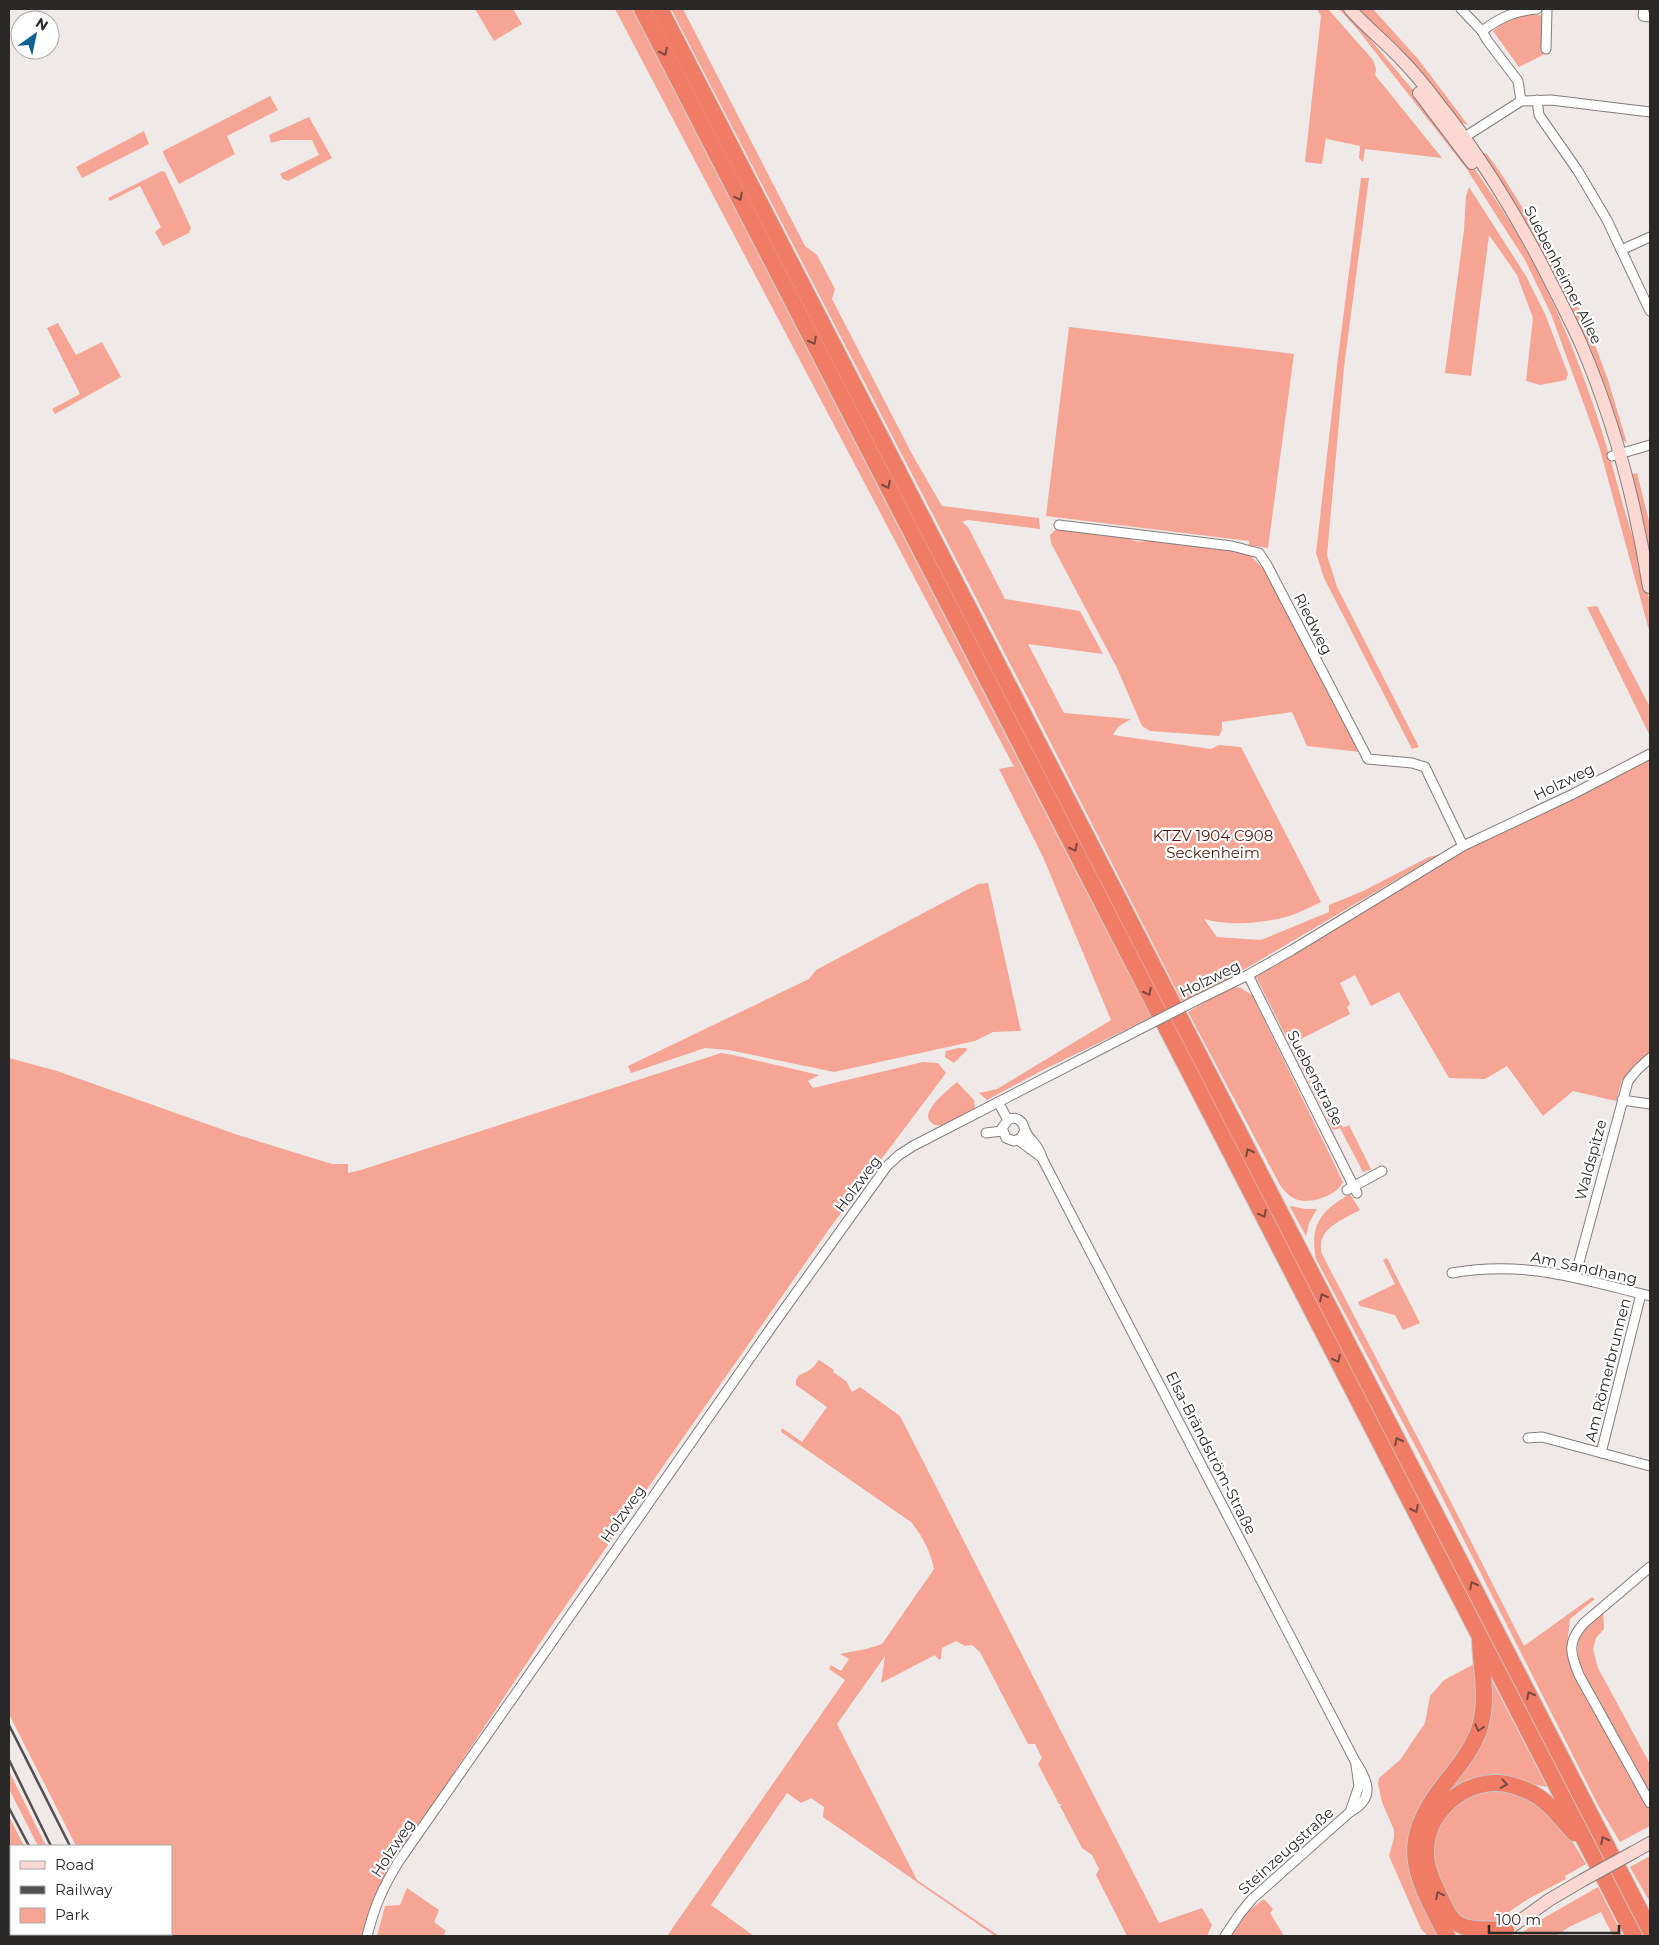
<svg xmlns="http://www.w3.org/2000/svg" width="1659" height="1945" font-family="Montserrat,sans-serif">
	<style>
		.green { fill: #f6a594 }
		.lines { fill: none; stroke-linecap: round; stroke-linejoin: round }
		.minor-casing { stroke: #837d7c; stroke-width: 11 }
		.secondary-casing { stroke: #837d7c; stroke-width: 14 }
		.motorway-casing { stroke: #c8c7c7; stroke-width: 18 }
		.minor { stroke: #fff; stroke-width: 9 }
		.secondary { stroke: #fbd8d1; stroke-width: 12 }
		.motorway { stroke: #f17c65; stroke-width: 16 }
		.rail { stroke: #534f4f; stroke-width: 2.5 }
		.minor-bridge-casing { stroke: #837d7c; stroke-width: 11; stroke-linecap: butt }
		.secondary-bridge-casing { stroke: #837d7c; stroke-width: 14; stroke-linecap: butt }
		.minor-bridge { stroke: #fff; stroke-width: 9 }
		.secondary-bridge { stroke: #fbd8d1; stroke-width: 12 }
		.oneway { stroke: #7a4a40 }
		.labels { text-anchor: middle; stroke-width: 4.5; stroke-linejoin: round; paint-order: stroke }
		.street-label { font-size: 15px; fill: #2b2828; stroke: #fff }
		.park-label { font-size: 15px; fill: #54170c; stroke: #fff }
	</style>
	<rect width="100%" height="100%" fill="#efe9e8"/>
	<g class="green">
		<path d="M475,9H513L522,24L494,41Z"/>
		<path d="M615,9H632L1066,853L1128,972L1154,1016L1041,1071L987,1100L979,1093L997,1089L1111,1020L1043,857L999,769L1015,766L1013,765Z"/>
		<path d="M671,9H683L805,246L817,255L835,289L832,299L912,454L942,506L1039,518L1040,529L968,520L962,522L968,527L1005,599L1080,611L1103,654L1028,644L1064,713L1131,719L1118,727L1113,735L1211,749L1219,745L1241,747L1321,902C1310,907 1299,913 1289,916C1262,924 1230,926 1204,919L1217,937L1261,940L1329,912V905L1363,891L1429,857L1438,855L1184,1005L1031,704Z"/>
		<path d="M1317,9H1328L1373,60L1376,69L1375,75L1442,158L1365,149L1363,162L1359,158L1360,146L1327,139L1326,137L1322,164L1305,162L1321,16Z"/>
		<path d="M1339,9H1345C1403,79 1464,146 1511,224C1563,309 1597,406 1622,501C1631,535 1647,574 1650,607C1651,616 1650,625 1650,634L1599,446L1551,314L1525,260L1466,168L1358,30Z"/>
		<path d="M1359,9H1373L1418,59L1468,125L1460,122L1404,56Z"/>
		<path d="M1524,15H1544L1543,55L1519,67L1493,31L1504,23Z"/>
		<path d="M270,96L278,110L227,136L235,154L179,184L163,153V151Z"/>
		<path d="M309,117L332,158L288,181L283,179L280,174L319,155L312,140H282L271,143L269,135Z"/>
		<path d="M144,131L149,144L82,178L76,167Z"/>
		<path d="M1484,153L1487,154L1504,178L1551,254L1589,329L1608,380L1627,443L1621,439L1599,382L1481,154Z"/>
		<path d="M162,171L165,172L191,228L189,233L163,246L155,232L161,227L140,186L110,201L108,198Z"/>
		<path d="M1361,178H1369L1344,367L1327,555L1337,587L1419,747L1412,749L1324,578L1316,553L1338,358Z"/>
		<path d="M1469,187L1526,276L1545,314L1568,374L1566,380L1540,385L1526,381L1533,318L1517,275L1489,235L1471,376L1445,373L1464,230L1466,196Z"/>
		<path d="M58,323L76,355L102,342L121,377L55,414L52,409L80,394L47,328Z"/>
		<path d="M1069,327L1294,354L1268,548L1249,545V541L1046,516Z"/>
		<path d="M1637,473L1650,525V557L1630,475Z"/>
		<path d="M1057,528L1128,537C1135,543 1143,543 1150,539L1234,551L1251,556L1267,573L1360,752L1307,746L1292,712L1222,722V730L1219,736L1150,731L1142,726L1117,668L1051,543L1050,535Z"/>
		<path d="M1597,606L1650,707V736L1587,607Z"/>
		<path d="M1650,757V1052L1622,1080L1616,1101L1573,1091L1543,1116L1507,1066L1485,1079L1449,1078L1399,992L1371,1006L1355,975L1340,983L1350,1004L1347,1007L1350,1014L1299,1040L1294,1034L1343,1128L1349,1125L1371,1169L1363,1172L1340,1128L1333,1130L1256,977L1289,954L1446,862L1465,848Z"/>
		<path d="M988,883L1021,1031L993,1032L975,1041L834,1072L729,1050L705,1048L631,1073L628,1066L809,979L816,970L978,884Z"/>
		<path d="M1235,987L1241,988L1252,995L1343,1182C1337,1195 1312,1204 1298,1200C1290,1197 1285,1192 1280,1185L1188,1012L1228,989Z"/>
		<path d="M958,1048H966L967,1050L954,1063L945,1057L946,1051Z"/>
		<path d="M721,1053L733,1055L819,1075L808,1081L813,1088L923,1062L938,1063L946,1073L829,1229L550,1628L406,1845L391,1878L386,1897L376,1911L370,1936H122L121,1934H171V1846H76L9,1714V1058L57,1071L235,1134L332,1164H348V1173L361,1170Z"/>
		<path d="M957,1082L974,1100L975,1110C965,1115 938,1134 930,1121C927,1118 928,1114 930,1110C935,1100 948,1090 957,1082Z"/>
		<path d="M1350,1194L1360,1210C1342,1220 1315,1229 1322,1254L1452,1504L1524,1646L1592,1597L1595,1599L1570,1619L1567,1645L1571,1668L1650,1811V1826L1620,1842L1599,1807L1437,1487L1316,1259C1309,1224 1322,1210 1350,1194Z"/>
		<path d="M1291,1206L1305,1209H1317L1309,1223L1306,1236L1290,1207Z"/>
		<path d="M1387,1258L1420,1323L1403,1330L1395,1315L1360,1306L1358,1302L1395,1284L1383,1260Z"/>
		<path d="M819,1360L834,1370L833,1372L846,1381L852,1392L860,1387L900,1416L1159,1923L1202,1908L1212,1925L1207,1936H1127L1096,1875L1099,1869L1092,1855L1082,1848L1060,1806L1062,1804H1059L1038,1764L1042,1758L1035,1744H1028L980,1652L972,1645L965,1646L956,1641L942,1648L941,1659L939,1660L935,1655L881,1683L885,1656L837,1724L917,1880L999,1936H995L823,1817L824,1807L811,1798L801,1803L787,1793L711,1905L754,1936H667L845,1680L829,1669L831,1665L841,1671L849,1659L840,1654L866,1649L882,1644L934,1569C931,1553 922,1535 911,1522L781,1432L782,1428L802,1442L827,1407L796,1385C795,1372 806,1375 813,1367C814,1367 818,1360 819,1360Z"/>
		<path d="M1603,1610L1604,1629L1596,1638L1593,1649L1598,1668L1650,1764V1796L1580,1668C1574,1637 1580,1630 1603,1610Z"/>
		<path d="M1487,1632L1646,1936H1642Z"/>
		<path d="M1476,1663V1712L1467,1742L1427,1797L1440,1936H1428L1421,1929L1389,1856L1394,1838V1830L1382,1802L1378,1784L1379,1778L1400,1760L1425,1723L1430,1696L1444,1680Z"/>
		<path d="M1490,1677L1547,1787C1531,1785 1514,1779 1498,1779C1450,1780 1410,1824 1424,1872C1430,1893 1447,1917 1457,1936H1451C1440,1914 1422,1888 1420,1863C1414,1814 1457,1786 1478,1746C1488,1726 1490,1702 1488,1679Z"/>
		<path d="M9,1771L46,1846H38L9,1789Z"/>
		<path d="M1490,1787L1532,1797L1569,1836L1586,1864L1565,1876L1566,1879L1528,1899L1493,1923H1468L1453,1910L1436,1879L1432,1839L1449,1806Z"/>
		<path d="M9,1816L24,1846H11V1901L9,1898Z"/>
		<path d="M1650,1856V1902L1630,1867Z"/>
		<path d="M1598,1887L1623,1936H1613L1601,1912L1569,1927L1556,1936H1517L1542,1919Z"/>
		<path d="M407,1888L439,1910L434,1922L446,1931L443,1936H377L385,1906L400,1905Z"/>
		<path d="M1264,1899L1273,1909L1270,1913L1284,1936H1231L1247,1912Z"/>
	</g>
	<g class="lines">
		<g class="minor-casing">
			<g id="minor">
				<path d="M1461,9L1482,31L1487,40L1518,81L1521,101"/>
				<path d="M1644,9L1643,16L1650,17"/>
				<path d="M1482,31C1501,17 1514,11 1537,9"/>
				<path d="M1546,49L1547,9"/>
				<path d="M1537,100L1539,115L1578,171L1607,220L1650,311"/>
				<path d="M1460,140L1521,101L1551,100L1650,112"/>
				<path d="M1621,250L1650,237"/>
				<path d="M1612,456L1650,445"/>
				<path d="M1059,525L1232,546L1259,553L1267,565L1368,759L1412,763L1425,767L1463,846"/>
				<path d="M1248,975L1357,1193"/>
				<path d="M1197,1000L1248,975L1292,950L1463,846L1573,794L1650,754"/>
				<path d="M1622,1100L1650,1104"/>
				<path d="M998,1102L1008,1120"/>
				<path d="M1025,1130L1021,1138L1014,1141L1006,1138L1002,1128L1008,1120C1012,1118 1015,1117 1019,1120C1024,1123 1023,1126 1025,1130C1029,1141 1038,1142 1042,1158L1075,1222L1355,1761C1369,1782 1375,1798 1350,1812L1252,1899L1239,1915L1225,1936"/>
				<path d="M986,1133L1002,1131"/>
				<path d="M1018,1140L1040,1156"/>
				<path d="M1347,1190L1382,1171"/>
				<path d="M1452,1273C1526,1260 1580,1279 1650,1296"/>
				<path d="M1575,1277L1628,1081L1637,1070L1650,1058"/>
				<path d="M1528,1438L1542,1437L1650,1466"/>
				<path d="M1601,1453L1641,1294"/>
				<path d="M1650,1567L1584,1623C1567,1642 1570,1653 1579,1675L1650,1803"/>
				<path d="M1350,1812L1359,1786L1356,1765"/>
				<path d="M367,1936C375,1905 382,1889 399,1861L773,1325L887,1166L899,1155L913,1146L1140,1029"/>
			</g>
		</g>
		<g class="secondary-casing">
			<g id="secondary">
				<path d="M1350,9C1365,26 1383,40 1399,57C1413,71 1426,87 1438,103C1479,154 1512,208 1542,265C1555,291 1569,317 1581,344C1614,421 1636,504 1649,587"/>
				<path d="M1419,93L1472,163"/>
				<path d="M1634,1852L1650,1843"/>
				<path d="M1500,1935L1549,1900L1583,1880"/>
			</g>
		</g>
		<g class="motorway-casing">
			<g id="motorway">
				<path d="M642,9L1634,1936"/>
				<path d="M660,9L1650,1930"/>
				<path d="M1506,1930C1489,1928 1468,1933 1454,1921C1448,1916 1443,1903 1439,1895C1433,1882 1427,1870 1426,1856C1424,1817 1456,1785 1494,1783C1507,1782 1522,1788 1534,1794C1550,1803 1562,1820 1574,1833"/>
				<path d="M1447,1936C1417,1877 1396,1847 1442,1787C1456,1769 1471,1752 1479,1730C1489,1700 1481,1671 1480,1640"/>
			</g>
		</g>
		<use href="#minor" class="minor"/>
		<use href="#secondary" class="secondary"/>
		<use href="#motorway" class="motorway"/>
		<g class="rail">
			<path d="M9,1725L70,1846"/>
			<path d="M9,1760L51,1846"/>
			<path d="M9,1808L29,1846"/>
			<path d="M9,1905L11,1909"/>
			<path d="M29,1934L30,1936"/>
			<path d="M74,1934L75,1936"/>
			<path d="M93,1934L94,1936"/>
			<path d="M109,1934L110,1936"/>
			<path d="M9,1935L10,1936"/>
		</g>
		<g class="minor-bridge-casing">
			<path id="minor-bridge" d="M1140,1029L1197,1000"/>
		</g>
		<g class="secondary-bridge-casing">
			<path id="secondary-bridge" d="M1583,1880L1634,1852"/>
		</g>
		<use href="#minor-bridge" class="minor-bridge"/>
		<use href="#secondary-bridge" class="secondary-bridge"/>
	</g>
	<defs><path id="oneway-chevron" d="M-2-3.5L2.5 0L-2 3.5" fill="none" stroke-width="1.6" stroke-linecap="round" stroke-linejoin="round" transform="scale(1.25)"/></defs>
	<g class="oneway">
		<use href="#oneway-chevron" transform="translate(664 52) rotate(63)"/>
		<use href="#oneway-chevron" transform="translate(739 197) rotate(63)"/>
		<use href="#oneway-chevron" transform="translate(813 341) rotate(63)"/>
		<use href="#oneway-chevron" transform="translate(887 485) rotate(63)"/>
		<use href="#oneway-chevron" transform="translate(1074 848) rotate(63)"/>
		<use href="#oneway-chevron" transform="translate(1148 992) rotate(63)"/>
		<use href="#oneway-chevron" transform="translate(1249 1152) rotate(-117)"/>
		<use href="#oneway-chevron" transform="translate(1263 1214) rotate(63)"/>
		<use href="#oneway-chevron" transform="translate(1323 1297) rotate(-117)"/>
		<use href="#oneway-chevron" transform="translate(1337 1359) rotate(63)"/>
		<use href="#oneway-chevron" transform="translate(1398 1441) rotate(-117)"/>
		<use href="#oneway-chevron" transform="translate(1415 1509) rotate(63)"/>
		<use href="#oneway-chevron" transform="translate(1473 1585) rotate(-117)"/>
		<use href="#oneway-chevron" transform="translate(1530 1695) rotate(-117)"/>
		<use href="#oneway-chevron" transform="translate(1479 1728) rotate(107)"/>
		<use href="#oneway-chevron" transform="translate(1504 1784) rotate(9)"/>
		<use href="#oneway-chevron" transform="translate(1604 1840) rotate(-117)"/>
		<use href="#oneway-chevron" transform="translate(1439 1895) rotate(-116)"/>
	</g>
	<g class="labels">
		<g class="street-label">
			<text transform="translate(1563 275) rotate(63)" y="5">Suebenheimer Allee</text>
			<text transform="translate(1313 624) rotate(63)" y="5">Riedweg</text>
			<text transform="translate(1564 782) rotate(-26)" y="5">Holzweg</text>
			<text transform="translate(1210 979) rotate(-26)" y="5">Holzweg</text>
			<text transform="translate(1315 1078) rotate(63)" y="5">Suebenstraße</text>
			<text transform="translate(1591 1160) rotate(-75)" y="5">Waldspitze</text>
			<text transform="translate(858 1184) rotate(-53)" y="5">Holzweg</text>
			<text transform="translate(1584 1268) rotate(12)" y="5">Am Sandhang</text>
			<text transform="translate(1608 1370) rotate(-76)" y="5">Am Römerbrunnen</text>
			<text transform="translate(1211 1453) rotate(63)" y="5">Elsa-Brändström-Straße</text>
			<text transform="translate(623 1514) rotate(-55)" y="5">Holzweg</text>
			<text transform="translate(393 1848) rotate(-57)" y="5">Holzweg</text>
			<text transform="translate(1286 1851) rotate(-42)" y="5">Steinzeugstraße</text>
		</g>
		<g class="park-label">
			<text x="1213" y="841">KTZV 1904 C908<tspan x="1213" dy="17">Seckenheim</tspan></text>
		</g>
	</g>
	<rect width="1659" height="1945" fill="none" stroke="#2b2828" stroke-width="20"/>
	<rect x="10" y="1845" width="162" height="90" fill="#ffffff" stroke="#aaa9a9"/>
	<rect x="20" y="1861" width="25" height="8" fill="#fbd8d1" stroke="#aaa9a9"/>
	<text x="55" y="1870" font-size="15" fill="#2b2828">Road</text>
	<rect x="20" y="1886" width="25" height="8" fill="#534f4f" stroke="#aaa9a9"/>
	<text x="55" y="1895" font-size="15" fill="#2b2828">Railway</text>
	<rect x="20" y="1908" width="25" height="15" fill="#f6a594" stroke="#aaa9a9"/>
	<text x="55" y="1920" font-size="15" fill="#2b2828">Park</text>
	<g transform="translate(35 35) rotate(33)"><circle r="24" fill="#ffffff" stroke="#aaa9a9"/>
	<path d="M0-4L9 19L0 12L-9 19Z" fill="#0e6192"/>
	<text y="-8" font-size="14" font-weight="bold" text-anchor="middle" fill="#2b2828">N</text>
	</g>
	<path d="M1489 1925v8h130v-8" fill="none" stroke="#2b2828" stroke-width="2.5"/>
	<text x="1496" y="1925" font-size="15" fill="#2b2828" stroke="#ffffff" stroke-width="4" paint-order="stroke">100 m</text>
</svg>
